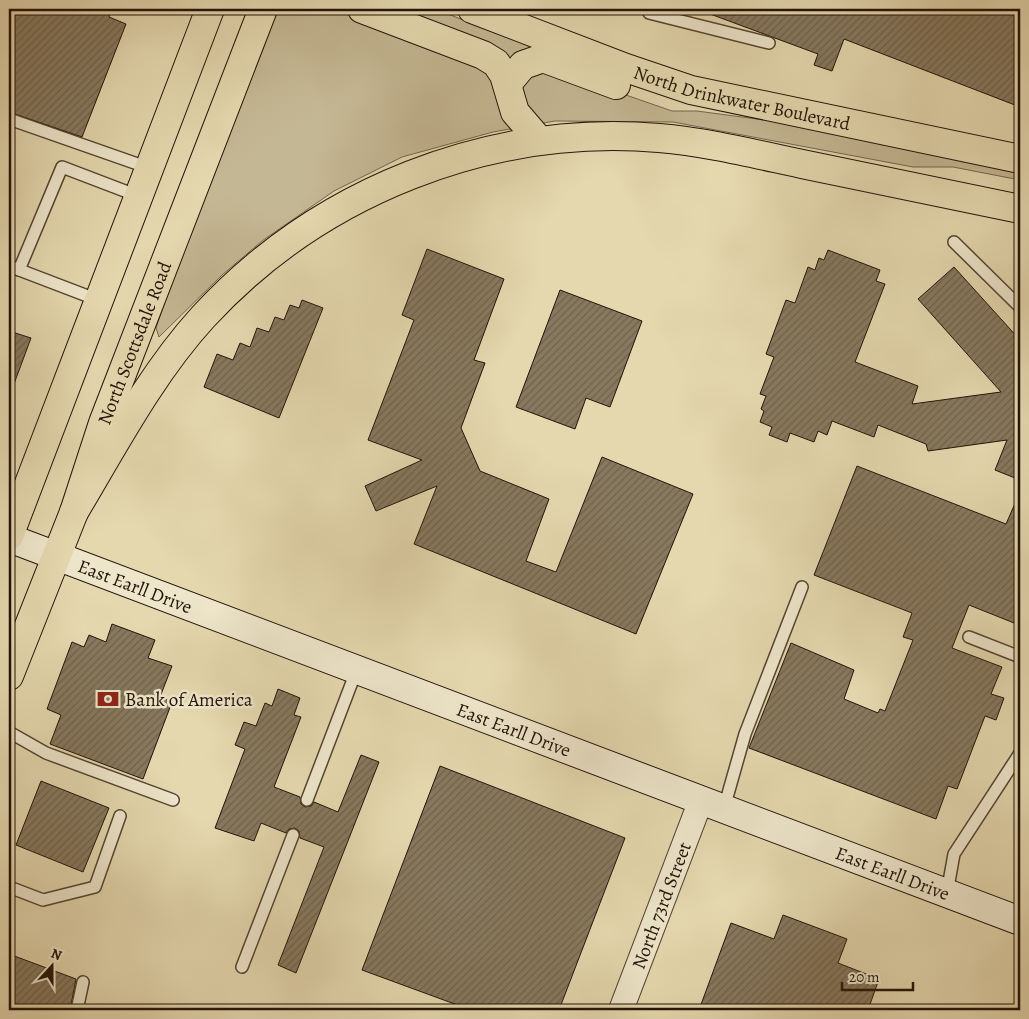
<svg xmlns="http://www.w3.org/2000/svg" width="1029" height="1019" font-family="Alegreya,serif">
	<style>
		.green { fill: #c4b793; stroke: #73654e }
		.building { fill: url(#building-hatch); stroke: #221308 }
		.lines { fill: none; stroke-linecap: round; stroke-linejoin: round }
		.lane-casing { stroke: #534432; stroke-width: 14 }
		.street-casing { stroke: #534432; stroke-width: 26 }
		.secondary-casing { stroke: #221308; stroke-width: 30 }
		.primary-casing { stroke: #221308; stroke-width: 30 }
		.lane { stroke: #eee6cb; stroke-width: 11 }
		.street { stroke: #eee6cb; stroke-width: 24 }
		.secondary { stroke: #eee6cb; stroke-width: 28 }
		.primary { stroke: #e5d8af; stroke-width: 28 }
		.labels { text-anchor: middle; stroke-width: 5; stroke-linejoin: round; paint-order: stroke }
		.street-label { font-size: 19px; fill: #221308; stroke: #eee6cb }
		.poi-label { font-size: 19px; fill: #221308; stroke: #eee6cb; text-anchor: start }
	</style>
	<defs>
		<pattern id="building-hatch" width="6" height="6" patternUnits="userSpaceOnUse" patternTransform="scale(1.25)"><rect width="6" height="6" fill="#87795f"/><path d="M-1 1l2-2M0 6l6-6M5 7l2-2" fill="none" stroke="#6e624c"/></pattern>
	</defs>
	<rect width="100%" height="100%" fill="#e5d8af"/>
	<filter id="stains"><feTurbulence type="fractalNoise" baseFrequency=".004" numOctaves="4"/><feColorMatrix values="0 0 0 0 .2 0 0 0 0 .09 0 0 0 0 .02 0 0 0 .5 -.17"/></filter>
	<radialGradient id="worn" r=".72"><stop offset=".6" stop-color="#630" stop-opacity="0"/><stop offset="1" stop-color="#630" stop-opacity=".3"/></radialGradient>
	<path class="green" d="M278,9H435L533,47L557,71L672,111H697L779,122L1020,171V180L953,167H913L673,122L555,121L493,132L402,157L334,191L262,241L222,275L159,337L156,328L178,263Z"/>
	<g class="building">
		<path d="M9,9H112L109,17L126,24L82,137L9,112Z"/>
		<path d="M702,9H1009L1020,13V107L844,39L832,71L814,65L818,54L702,11Z"/>
		<path d="M427,249L504,279L474,360L485,363L461,428L480,471L549,499L526,561L556,572L602,457L693,494L636,634L414,544L437,486L376,511L365,486L422,460L368,440L414,320L402,315Z"/>
		<path d="M828,250L880,270L876,281L885,284L855,362L918,386L912,404L1001,392L918,299L954,267L1020,340V480L995,470L1007,440L928,451L926,444L878,425L874,437L832,421L827,435L818,431L814,442L790,433L787,442L769,435L772,427L760,422L764,411L761,409L766,396L760,394L774,357L766,354L786,300L795,303L808,267L815,270L819,258L824,260Z"/>
		<path d="M560,290L642,321L610,407L586,398L575,429L516,407Z"/>
		<path d="M302,300L323,308L279,418L204,387L217,354L233,360L240,343L250,347L257,328L269,332L275,317L284,320L290,305L299,308Z"/>
		<path d="M9,331L31,338L11,392H9Z"/>
		<path d="M857,466L1006,524L1020,492V606L1014,623L969,605L952,648L1002,667L991,694L1004,698L996,720L985,716L957,789L948,786L936,819L749,748L791,643L854,670L844,699L878,713L880,709L885,711L913,640L903,637L912,613L814,575Z"/>
		<path d="M112,624L155,640L148,658L172,666L160,697L172,702L143,779L50,744L61,715L47,709L72,642L84,647L89,635L106,642Z"/>
		<path d="M278,689L300,698L294,715L301,717L274,787L300,797L301,804L305,807L311,806L314,802L338,812L361,755L379,762L296,973L278,965L324,847L300,838L299,831L295,828L289,829L286,833L261,823L254,841L215,828L245,749L235,745L244,722L256,726L265,703L272,706Z"/>
		<path d="M440,766L625,838L559,1010H471L362,970Z"/>
		<path d="M41,781L109,808L83,872L16,845Z"/>
		<path d="M783,915L847,939L838,963L879,979L868,1010H699L731,923L774,939Z"/>
		<path d="M9,954L76,979L70,1010H9Z"/>
	</g>
	<g class="lines">
		<g class="lane-casing">
			<g id="lane">
				<path d="M649,13L769,43"/>
				<path d="M9,119L149,168"/>
				<path d="M954,242L1020,307"/>
				<path d="M9,266L98,300"/>
				<path d="M19,270L62,167L138,196"/>
				<path d="M969,637L1020,657"/>
				<path d="M9,732L46,753L173,800"/>
				<path d="M307,800L357,669"/>
				<path d="M724,808L745,734L802,587"/>
				<path d="M9,887L43,900L95,887L120,816"/>
				<path d="M947,893L954,854L1020,753"/>
				<path d="M242,967L293,835"/>
				<path d="M77,1010L83,982"/>
			</g>
		</g>
		<g class="street-casing">
			<g id="street">
				<path id="s1" d="M621,1010L701,800"/>
			</g>
		</g>
		<g class="secondary-casing">
			<g id="secondary">
				<path id="s2" d="M9,538L1020,921"/>
			</g>
		</g>
		<g class="primary-casing">
			<g id="primary">
				<path d="M362,9L483,55L496,63L504,75L515,112L539,140"/>
				<path id="s3" d="M472,9L626,68L691,90L1020,159"/>
				<path d="M508,83L523,65L543,58L616,85"/>
				<path d="M74,512C114,445 151,374 203,317C319,191 489,124 659,138C707,142 755,154 802,164C875,179 947,194 1020,209"/>
				<path d="M9,536L210,9"/>
				<path id="s4" d="M9,676L74,512L103,423L263,9"/>
			</g>
		</g>
		<use href="#lane" class="lane"/>
		<use href="#street" class="street"/>
		<use href="#secondary" class="secondary"/>
		<use href="#primary" class="primary"/>
	</g>
	<defs>
		<g id="bank-bare" transform="scale(1.725)"><path d="M-6-4H6V4H-6ZM0-2.3a2.3 2.3 0 1 0 0 4.6a2.3 2.3 0 1 0 0-4.6Z" fill="#8f2418" stroke="#eee6cb" stroke-width="2.5" paint-order="stroke"/></g>
	</defs>
	<g fill-rule="evenodd">
		<use href="#bank-bare" x="108" y="699"/>
	</g>
	<g class="labels">
		<g class="street-label">
			<text dy="7" stroke="none"><textPath href="#s3" startOffset="285">North Drinkwater Boulevard</textPath></text>
			<text dy="7" stroke="none"><textPath href="#s4" startOffset="356">North Scottsdale Road</textPath></text>
			<text dy="7" stroke="none"><textPath href="#s2" startOffset="135">East Earll Drive</textPath></text>
			<text dy="7" stroke="none"><textPath href="#s2" startOffset="540">East Earll Drive</textPath></text>
			<text dy="7" stroke="none"><textPath href="#s2" startOffset="945">East Earll Drive</textPath></text>
			<text dy="7" stroke="none"><textPath href="#s1" startOffset="112">North 73rd Street</textPath></text>
		</g>
		<g class="poi-label">
			<text x="125" y="706">Bank of America</text>
		</g>
	</g>
	<rect width="1029" height="1019" fill="none" stroke="#e5d8af" stroke-width="30"/>
	<rect x="10" y="10" width="1009" height="999" fill="none" stroke="#221308" stroke-width="2.5"/>
	<rect x="15" y="15" width="999" height="989" fill="none" stroke="#221308"/>
	<g transform="translate(52 966) rotate(21)" stroke="#eee6cb" stroke-width="4" paint-order="stroke">
	<path d="M0-4L9 19L0 12L-9 19Z" fill="#221308"/>
	<text y="-8" font-size="14" font-weight="bold" text-anchor="middle" fill="#221308">N</text>
	</g>
	<path d="M842 982v8h71v-8" fill="none" stroke="#221308" stroke-width="2.5"/>
	<text x="849" y="982" font-size="15" fill="#221308" stroke="#eee6cb" stroke-width="4" paint-order="stroke">20 m</text>
	<rect width="100%" height="100%" filter="url(#stains)"/>
	<rect width="100%" height="100%" fill="url(#worn)"/>
</svg>
